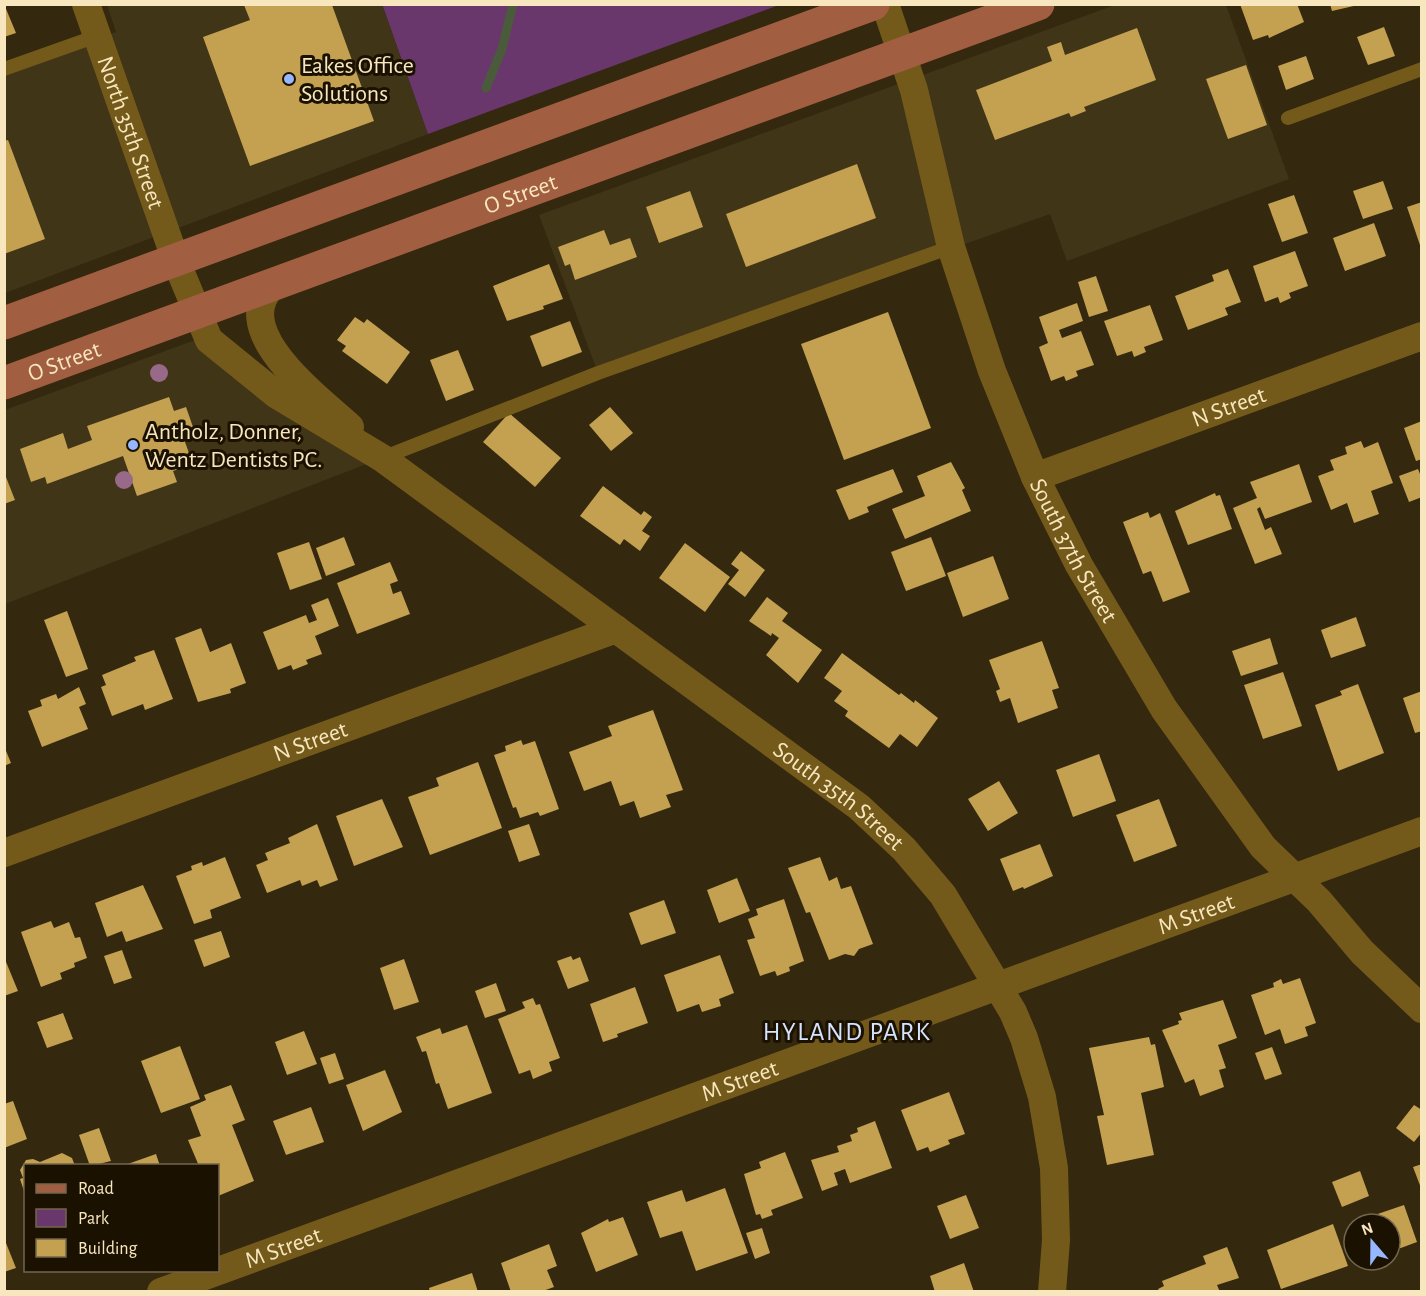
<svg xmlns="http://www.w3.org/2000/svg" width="1426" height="1296" font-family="'Alegreya Sans',sans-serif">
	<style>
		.built { fill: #413517 }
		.green { fill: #6a376c }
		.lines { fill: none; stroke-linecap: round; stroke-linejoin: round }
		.stream { stroke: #4a5b3c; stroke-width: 9 }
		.building { fill: #c4a151 }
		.lane { stroke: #745a1a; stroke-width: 14 }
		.street { stroke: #745a1a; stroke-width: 28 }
		.primary { stroke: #a25e40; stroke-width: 33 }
		.tree { fill: #99698a }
		.poi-dot { fill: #96b6fd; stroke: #1b1100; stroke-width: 2 }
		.labels { text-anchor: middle; stroke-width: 6; stroke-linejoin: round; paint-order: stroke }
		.poi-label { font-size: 24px; fill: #f8e6bf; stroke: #1b1100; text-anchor: start }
		.street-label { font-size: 24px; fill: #f8e6bf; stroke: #1b1100 }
		.neighbourhood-label { font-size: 26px; letter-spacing: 1.5px; fill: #d6e3fe; stroke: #1b1100 }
	</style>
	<rect width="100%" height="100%" fill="#34280f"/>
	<g class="built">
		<path d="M107,5H382L428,134L5,293V72L116,32Z"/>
		<path d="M1115,5H1226L1289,179L1067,261L1050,214L598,373L539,215Z"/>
		<path d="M206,336L382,458L5,604V410Z"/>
	</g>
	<path class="green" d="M382,4H779V5L428,134Z"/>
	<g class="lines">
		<path class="stream" d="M486,88L502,49L513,4"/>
	</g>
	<g class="building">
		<path d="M4,4L16,33L4,37Z"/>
		<path d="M1240,4H1297L1304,22L1269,38L1268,35L1253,40Z"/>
		<path d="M1330,4H1358V5L1332,11Z"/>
		<path d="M244,5H332L374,121L250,166L203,37L250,20Z"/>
		<path d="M1384,27L1395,56L1368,65L1357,37Z"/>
		<path d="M1137,28L1156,80L1084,107L1086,111L1071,117L1069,113L995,140L976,90L1052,61L1047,47L1061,42L1065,55Z"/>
		<path d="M1306,56L1314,79L1286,90L1278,66Z"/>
		<path d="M1246,65L1267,125L1228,139L1206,79Z"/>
		<path d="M8,140L45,239L4,254V141Z"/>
		<path d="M857,164L876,218L746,267L726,214Z"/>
		<path d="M1383,181L1393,209L1363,219L1353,191Z"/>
		<path d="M690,191L703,227L659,243L646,207Z"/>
		<path d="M1294,195L1308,233L1282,242L1268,204Z"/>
		<path d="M1422,202V248H1421L1407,207Z"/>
		<path d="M1374,223L1386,256L1345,271L1333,238Z"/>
		<path d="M604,230L610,245L630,238L637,257L575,280L570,264L565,266L558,247Z"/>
		<path d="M1295,251L1308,286L1289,293L1291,298L1280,303L1278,297L1265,302L1253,266Z"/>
		<path d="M549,264L563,299L543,306L544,309L507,321L493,286Z"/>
		<path d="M1228,269L1241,302L1225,308L1228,315L1188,330L1175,296L1214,281L1212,275Z"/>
		<path d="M1096,276L1108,311L1089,317L1078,282Z"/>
		<path d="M1077,303L1083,321L1059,330L1062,338L1081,331L1094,365L1076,371L1078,376L1066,381L1064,376L1051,381L1039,347L1048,343L1039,317Z"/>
		<path d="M1150,305L1163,340L1144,347L1146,352L1134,357L1132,351L1117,356L1104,321Z"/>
		<path d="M888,312L931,428L844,460L801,344Z"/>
		<path d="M355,317L364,323L367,319L410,352L387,384L342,351L346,346L337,340Z"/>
		<path d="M570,321L582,352L542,367L530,336Z"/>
		<path d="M458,350L474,390L446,401L430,360Z"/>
		<path d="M169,397L174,411L186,407L193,427L181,431L193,464L173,471L177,482L137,496L123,456L47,484L45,477L31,482L20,449L63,433L68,449L92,440L87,426Z"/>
		<path d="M610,407L633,433L611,451L589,425Z"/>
		<path d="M509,413L561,458L535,487L483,442Z"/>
		<path d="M1422,421V459L1416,461L1404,428Z"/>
		<path d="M1361,441L1364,448L1378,442L1393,483L1371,491L1379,514L1354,523L1347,503L1331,510L1318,476L1334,470L1330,460L1347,454L1345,447Z"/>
		<path d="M951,462L965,488L962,490L971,511L905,539L892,509L925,496L917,476Z"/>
		<path d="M1299,464L1312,502L1265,519L1260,507L1257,509L1265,530L1271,527L1282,554L1255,564L1233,508L1257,498L1250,482Z"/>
		<path d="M893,469L903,492L867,507L869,512L849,520L836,490Z"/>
		<path d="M1418,469L1422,479V497L1409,502L1399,476Z"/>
		<path d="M4,472L15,500L4,504Z"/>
		<path d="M603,486L641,515L644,511L652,517L642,531L650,536L640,551L624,539L620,545L580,516Z"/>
		<path d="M1215,493L1216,496L1220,495L1232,529L1188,545L1175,511Z"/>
		<path d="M1148,512L1150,518L1160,513L1190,592L1163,602L1151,571L1143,574L1123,522Z"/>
		<path d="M344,537L355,565L326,576L316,548Z"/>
		<path d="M931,537L946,576L906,591L891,552Z"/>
		<path d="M309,542L322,579L290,590L277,553Z"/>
		<path d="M685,543L730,577L705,612L659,578Z"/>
		<path d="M741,551L765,570L745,597L728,584L739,570L731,564Z"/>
		<path d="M993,556L1009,599L963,617L947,573Z"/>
		<path d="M390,562L398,581L390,584L393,594L401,591L410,614L357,634L337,583Z"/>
		<path d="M767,597L788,613L782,621L822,650L798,683L766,655L779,638L772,633L771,636L749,621Z"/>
		<path d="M328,598L339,626L315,636L322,654L306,660L308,664L293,670L291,665L278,670L263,632L306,615L309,623L317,620L311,605Z"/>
		<path d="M67,611L88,669L66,677L44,620Z"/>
		<path d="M1356,617L1366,646L1331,658L1321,630Z"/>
		<path d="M201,628L210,652L231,643L246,683L230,689L231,693L198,702L175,638Z"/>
		<path d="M1270,638L1278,664L1241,676L1232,651Z"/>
		<path d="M1042,641L1059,688L1052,690L1058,708L1018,723L1010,698L1000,702L996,691L1000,689L989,660Z"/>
		<path d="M154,650L173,699L145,710L143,704L112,716L101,687L106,685L102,675L136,661L134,657Z"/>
		<path d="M842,653L899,695L901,693L914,703L915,700L938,718L917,747L900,734L889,748L845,716L848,711L834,701L842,691L824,678Z"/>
		<path d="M1283,672L1302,726L1263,739L1244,685Z"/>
		<path d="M1358,684L1384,753L1338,771L1315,705L1342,695L1340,691Z"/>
		<path d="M79,687L86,704L79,707L88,729L42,747L28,711L42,706L40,700L56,694L58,699Z"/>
		<path d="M1422,691V731L1415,733L1403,698Z"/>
		<path d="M653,710L683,790L666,795L671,807L640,818L634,801L620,806L611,781L584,791L569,752L612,736L608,726Z"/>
		<path d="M521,740L523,745L535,741L559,809L540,816L538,812L520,818L516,807L513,808L494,755L506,751L505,746Z"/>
		<path d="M4,746L11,763L4,766Z"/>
		<path d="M1099,754L1116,801L1073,817L1056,770Z"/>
		<path d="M478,762L502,828L430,855L408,797L439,786L436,778Z"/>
		<path d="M999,781L1018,813L988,831L968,799Z"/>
		<path d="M382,799L403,847L354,866L336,816Z"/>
		<path d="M1159,799L1177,846L1134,862L1116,815Z"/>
		<path d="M317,824L338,880L320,887L317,880L302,886L300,880L267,893L256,865L268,860L265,853L290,843L288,838Z"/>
		<path d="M529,824L540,855L519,862L508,831Z"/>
		<path d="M1040,844L1053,876L1024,889L1023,887L1013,891L1000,859Z"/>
		<path d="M225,857L241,898L210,910L212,918L194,924L176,876L192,870L191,866L202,862L203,866Z"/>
		<path d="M820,857L829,881L837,877L841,889L851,886L873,944L859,949L854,956L845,954L829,960L810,912L806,913L788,868Z"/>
		<path d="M737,878L750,911L719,923L707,890Z"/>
		<path d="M143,885L163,929L126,942L122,931L107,937L95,903Z"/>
		<path d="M784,899L804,961L789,967L790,971L777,976L775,971L760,976L747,940L755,938L748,919L758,915L756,909Z"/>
		<path d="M664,900L676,933L641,945L629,913Z"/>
		<path d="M51,921L54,928L69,922L75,938L80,937L87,958L74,963L75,967L60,973L62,979L41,987L21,932Z"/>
		<path d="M221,931L230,957L204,967L194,940Z"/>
		<path d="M122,950L132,978L114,984L104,956Z"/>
		<path d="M720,955L734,993L719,999L721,1006L702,1012L699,1004L677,1012L664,975Z"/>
		<path d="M571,956L573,960L580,957L589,981L568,989L557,961Z"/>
		<path d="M4,957L18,991L4,996Z"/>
		<path d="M404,959L419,1002L394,1010L380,968Z"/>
		<path d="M1300,978L1316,1023L1305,1027L1308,1036L1285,1044L1280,1029L1265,1035L1251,995L1274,987L1273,983L1281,979L1283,984Z"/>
		<path d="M496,983L506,1011L485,1018L475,991Z"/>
		<path d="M635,987L648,1023L617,1034L618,1037L603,1042L590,1004Z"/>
		<path d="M533,998L536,1005L540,1004L560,1058L549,1062L552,1071L533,1079L530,1070L519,1074L498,1019L525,1008L522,1002Z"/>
		<path d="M1223,1000L1237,1038L1218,1045L1226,1068L1219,1070L1224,1087L1200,1096L1194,1079L1185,1083L1162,1030L1179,1024L1178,1021L1182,1020L1179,1013Z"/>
		<path d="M63,1013L73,1039L47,1048L37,1022Z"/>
		<path d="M467,1025L492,1093L448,1109L439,1083L436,1084L426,1051L422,1052L416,1037L440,1028L442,1034Z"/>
		<path d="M304,1031L317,1064L287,1075L275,1042Z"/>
		<path d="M1149,1037L1151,1045L1155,1044L1164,1087L1141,1093L1154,1155L1107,1165L1097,1116L1104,1115L1089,1048Z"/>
		<path d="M180,1046L200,1099L161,1113L141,1061Z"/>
		<path d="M1272,1047L1282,1074L1265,1080L1255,1053Z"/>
		<path d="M335,1053L344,1079L329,1084L320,1058Z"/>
		<path d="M385,1070L402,1112L363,1131L346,1085Z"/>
		<path d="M231,1085L245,1120L232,1125L254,1181L218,1196V1166H199L188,1140L201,1136L190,1107L206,1100L204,1095Z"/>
		<path d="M949,1092L965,1134L948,1140L950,1144L930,1152L928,1147L917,1151L901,1110Z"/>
		<path d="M13,1101L27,1139L4,1148V1104Z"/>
		<path d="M1414,1105L1422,1110V1132L1414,1142L1396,1128Z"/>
		<path d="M311,1107L324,1142L286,1155L273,1121Z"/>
		<path d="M875,1121L892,1168L850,1183L845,1169L834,1173L838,1185L822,1191L811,1160L839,1152L837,1146L852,1141L850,1135L858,1132L857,1128Z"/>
		<path d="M99,1128L111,1161L90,1166L79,1135Z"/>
		<path d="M785,1152L803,1198L771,1210L773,1215L762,1219L760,1214L756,1215L744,1174L761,1168L759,1162Z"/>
		<path d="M62,1153L72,1158L75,1166H26L25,1194L20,1179L23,1178L20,1170L26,1160L33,1159L40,1162Z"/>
		<path d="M156,1154L160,1166H125V1165Z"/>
		<path d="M1422,1164V1188H1421L1413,1167Z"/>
		<path d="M1360,1171L1369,1196L1342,1207L1332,1182Z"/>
		<path d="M725,1188L748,1253L696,1271L682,1231L660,1238L647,1202L682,1190L686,1202Z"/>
		<path d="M966,1195L979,1228L950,1239L937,1206Z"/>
		<path d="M1404,1205L1417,1242L1390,1252V1224H1365L1363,1219Z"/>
		<path d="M623,1217L638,1255L596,1272L581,1233L608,1219L609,1222Z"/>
		<path d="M1333,1224L1348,1266L1281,1289L1267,1250Z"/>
		<path d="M762,1228L770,1253L755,1259L746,1233Z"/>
		<path d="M4,1238L16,1268L4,1272Z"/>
		<path d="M549,1244L557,1266L547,1270L554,1287L540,1292H511L501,1263Z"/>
		<path d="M1227,1247L1239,1278L1217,1285L1220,1292H1159L1158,1289L1164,1286L1162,1281L1206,1264L1203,1256Z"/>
		<path d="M964,1263L974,1292H935L930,1276Z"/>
		<path d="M472,1273L478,1292H430L429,1288Z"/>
	</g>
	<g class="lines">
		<g class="lane">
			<path d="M4,69L97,36"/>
			<path d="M1288,118L1422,69"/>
			<path d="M382,458L598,373L951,247"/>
		</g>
		<g class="street">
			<path id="s1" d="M86,4L176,261L209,340L277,395L382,458L859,807L904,849L943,895L1013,1012L1024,1038L1042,1097L1054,1168L1056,1240L1052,1292"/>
			<path id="s2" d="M885,4L914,90L951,247L992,371L1035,477L1079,565L1164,709L1263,847L1319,901L1362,952L1422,1009"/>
			<path d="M273,285C226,331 320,399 350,427"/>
			<path id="s3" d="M1035,477L1422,336"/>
			<path id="s4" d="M4,853L616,629"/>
			<path id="s5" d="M161,1292L1422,831"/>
		</g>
		<g class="primary">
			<path d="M4,323L873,4"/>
			<path id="s6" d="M4,383L1038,4"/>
		</g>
	</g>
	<g class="tree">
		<circle cx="159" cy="373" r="9"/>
		<circle cx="124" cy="480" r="9"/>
	</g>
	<g class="poi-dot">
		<circle cx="289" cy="79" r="6"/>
		<circle cx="133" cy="445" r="6"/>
	</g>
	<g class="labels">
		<g class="poi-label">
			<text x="301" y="73">Eakes Office<tspan x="301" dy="28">Solutions</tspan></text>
			<text x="145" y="439">Antholz, Donner,<tspan x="145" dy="28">Wentz Dentists PC.</tspan></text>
		</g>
		<g class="street-label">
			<text dy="8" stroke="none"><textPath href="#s1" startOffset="136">North 35th Street</textPath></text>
			<text dy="8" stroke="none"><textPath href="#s6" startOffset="550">O Street</textPath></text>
			<text dy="8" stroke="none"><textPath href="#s6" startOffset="64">O Street</textPath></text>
			<text dy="8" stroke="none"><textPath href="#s3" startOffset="206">N Street</textPath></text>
			<text dy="8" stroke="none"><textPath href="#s2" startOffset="580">South 37th Street</textPath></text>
			<text dy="8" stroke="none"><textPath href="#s4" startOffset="326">N Street</textPath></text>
			<text dy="8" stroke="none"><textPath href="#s1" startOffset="1136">South 35th Street</textPath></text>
			<text dy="8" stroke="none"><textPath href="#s5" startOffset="1102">M Street</textPath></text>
			<text dy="8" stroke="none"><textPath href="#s5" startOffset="616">M Street</textPath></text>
			<text dy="8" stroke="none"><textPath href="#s5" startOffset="130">M Street</textPath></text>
		</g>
		<g class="neighbourhood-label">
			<text x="847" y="1040">HYLAND PARK</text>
		</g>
	</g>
	<rect width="1426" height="1296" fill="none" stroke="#f8e6bf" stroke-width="12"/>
	<rect x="24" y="1164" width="195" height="108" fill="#1b1100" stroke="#73664c" stroke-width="1.5"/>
	<rect x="36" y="1184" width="30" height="9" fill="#a25e40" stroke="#73664c" stroke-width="1.5"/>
	<text x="78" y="1194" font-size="18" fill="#f8e6bf">Road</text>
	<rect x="36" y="1209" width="30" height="18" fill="#6a376c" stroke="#73664c" stroke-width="1.5"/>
	<text x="78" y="1224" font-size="18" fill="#f8e6bf">Park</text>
	<rect x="36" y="1239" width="30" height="18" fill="#c4a151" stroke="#73664c" stroke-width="1.5"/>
	<text x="78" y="1254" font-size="18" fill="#f8e6bf">Building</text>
	<g transform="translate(1372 1242) rotate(340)"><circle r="28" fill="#1b1100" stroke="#73664c" stroke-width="1.5"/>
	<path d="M0-4.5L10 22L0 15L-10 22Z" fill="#96b6fd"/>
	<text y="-9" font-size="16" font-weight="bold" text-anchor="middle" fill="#f8e6bf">N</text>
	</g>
</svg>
